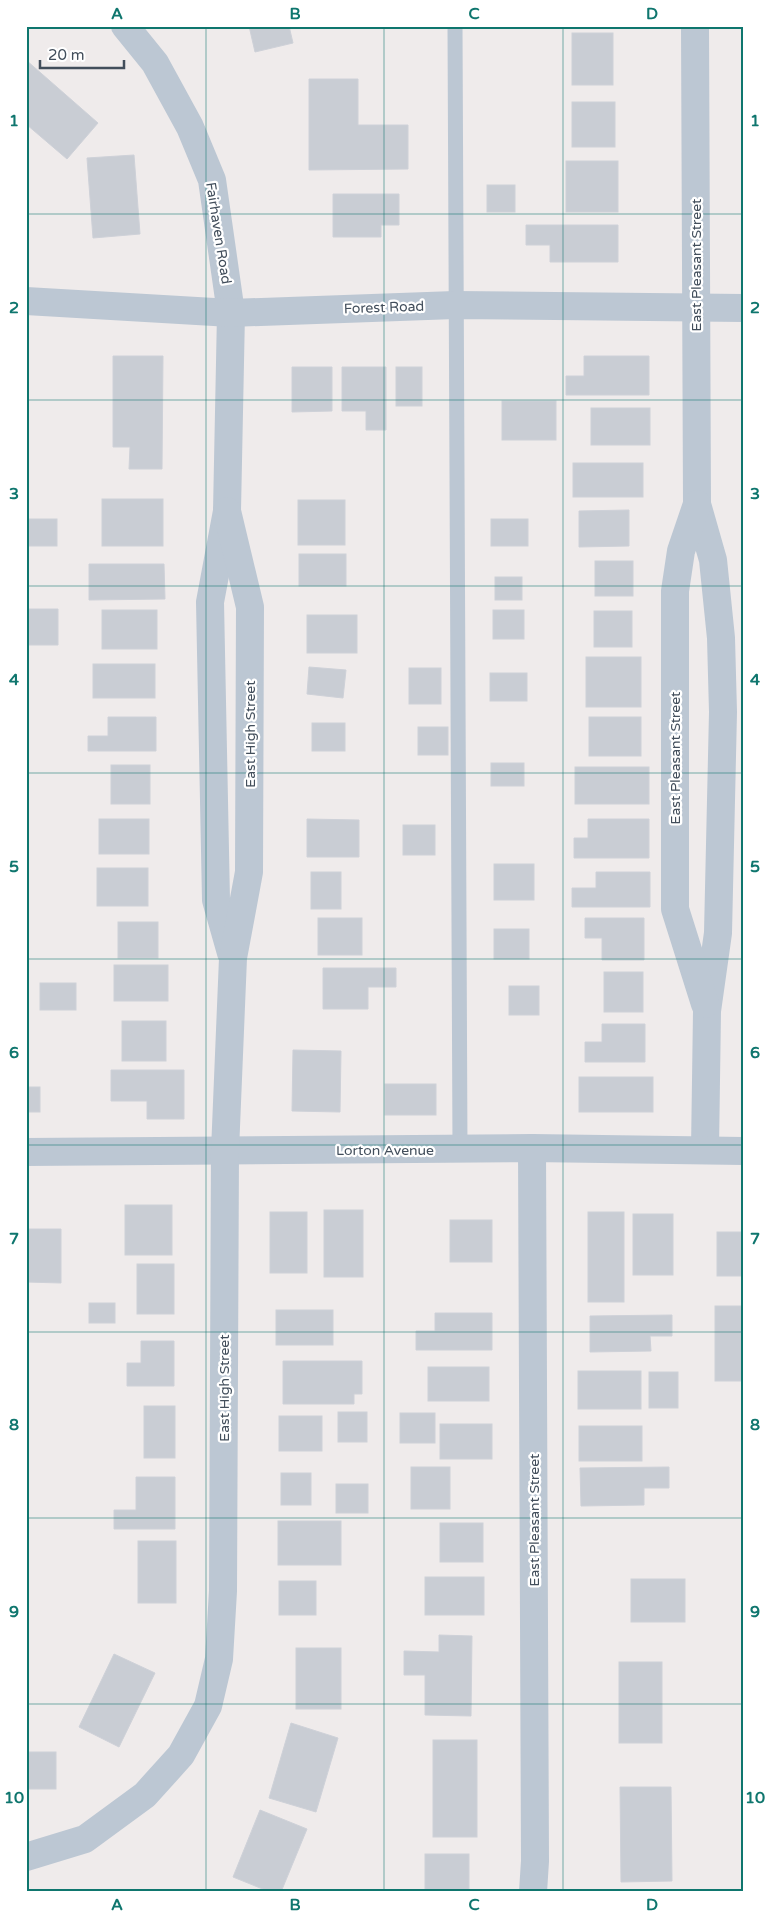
<svg xmlns="http://www.w3.org/2000/svg" width="769" height="1918" font-family="'Varela Round',sans-serif">
	<style>
		.building { fill: #c9cdd4; stroke: #ced1d8 }
		.lines { fill: none; stroke-linecap: round; stroke-linejoin: round }
		.lane { stroke: #bcc7d3; stroke-width: 15 }
		.street { stroke: #bcc7d3; stroke-width: 28 }
		.grid { fill: none; stroke: #0f766e; stroke-width: 1; stroke-opacity: 0.55 }
		.labels { text-anchor: middle; stroke-width: 4.5; stroke-linejoin: round; paint-order: stroke }
		.street-label { font-size: 14px; fill: #424e5b; stroke: #fff }
		.neatline { fill: none; stroke: #0f766e; stroke-width: 2 }
		.grid-label { font-size: 16px; text-anchor: middle; font-weight: bold; fill: #0f766e }
	</style>
	<rect width="100%" height="100%" fill="#efebeb"/>
	<g class="building">
		<path d="M249,26H289L293,43L255,52Z"/>
		<rect x="572" y="33" width="41" height="52"/>
		<path d="M26,60L98,123L67,159L26,124Z"/>
		<path d="M309,79H358V125H408V169L309,170Z"/>
		<rect x="572" y="102" width="43" height="45"/>
		<path d="M134,155L140,234L93,238L87,158Z"/>
		<rect x="566" y="161" width="52" height="51"/>
		<rect x="487" y="185" width="28" height="27"/>
		<path d="M333,194H399V225H381V237H333Z"/>
		<path d="M526,225H618V262H550V245H526Z"/>
		<path d="M113,356H163L162,469H129L130,447H113Z"/>
		<path d="M584,356H649V395H566V376H584Z"/>
		<path d="M292,367H332V411L292,412Z"/>
		<path d="M342,367H386V430H366V411H342Z"/>
		<rect x="396" y="367" width="26" height="39"/>
		<rect x="502" y="401" width="54" height="39"/>
		<rect x="591" y="408" width="59" height="37"/>
		<rect x="573" y="463" width="70" height="34"/>
		<rect x="102" y="499" width="61" height="47"/>
		<rect x="298" y="500" width="47" height="45"/>
		<path d="M629,510V546L579,547V511Z"/>
		<rect x="28" y="519" width="29" height="27"/>
		<rect x="491" y="519" width="37" height="27"/>
		<rect x="299" y="554" width="47" height="32"/>
		<rect x="595" y="561" width="38" height="35"/>
		<path d="M89,564H164L165,599L89,600Z"/>
		<rect x="495" y="577" width="27" height="23"/>
		<path d="M28,609H58V645H29Z"/>
		<rect x="102" y="610" width="55" height="39"/>
		<rect x="493" y="610" width="31" height="29"/>
		<rect x="594" y="611" width="38" height="36"/>
		<rect x="307" y="615" width="50" height="38"/>
		<rect x="586" y="657" width="55" height="50"/>
		<rect x="93" y="664" width="62" height="34"/>
		<path d="M309,667L346,670L343,698L307,694Z"/>
		<rect x="409" y="668" width="32" height="36"/>
		<rect x="490" y="673" width="37" height="28"/>
		<path d="M108,717H156V751H88V736H108Z"/>
		<rect x="589" y="717" width="52" height="39"/>
		<rect x="312" y="723" width="33" height="28"/>
		<rect x="418" y="727" width="30" height="28"/>
		<rect x="491" y="763" width="33" height="23"/>
		<rect x="111" y="765" width="39" height="39"/>
		<rect x="575" y="767" width="74" height="37"/>
		<rect x="99" y="819" width="50" height="35"/>
		<path d="M307,819L359,820V857H307Z"/>
		<path d="M588,819H649V858H574V838H588Z"/>
		<rect x="403" y="825" width="32" height="30"/>
		<rect x="494" y="864" width="40" height="36"/>
		<rect x="97" y="868" width="51" height="38"/>
		<rect x="311" y="872" width="30" height="37"/>
		<path d="M596,872H650V907H572V888H596Z"/>
		<rect x="318" y="918" width="44" height="37"/>
		<path d="M585,918H644V960H602V938H585Z"/>
		<rect x="118" y="922" width="40" height="36"/>
		<rect x="494" y="929" width="35" height="30"/>
		<rect x="114" y="965" width="54" height="36"/>
		<path d="M323,968H396V987H368V1009H323Z"/>
		<rect x="604" y="972" width="39" height="40"/>
		<rect x="40" y="983" width="36" height="27"/>
		<rect x="509" y="986" width="30" height="29"/>
		<rect x="122" y="1021" width="44" height="40"/>
		<path d="M602,1024H645V1062H585V1042H602Z"/>
		<path d="M293,1050L341,1051L340,1112L292,1111Z"/>
		<path d="M111,1070H184V1119H147V1101H111Z"/>
		<rect x="579" y="1077" width="74" height="35"/>
		<rect x="385" y="1084" width="51" height="31"/>
		<rect x="26" y="1087" width="14" height="25"/>
		<rect x="125" y="1205" width="47" height="50"/>
		<rect x="324" y="1210" width="39" height="67"/>
		<rect x="270" y="1212" width="37" height="61"/>
		<rect x="588" y="1212" width="36" height="90"/>
		<rect x="633" y="1214" width="40" height="61"/>
		<rect x="450" y="1220" width="42" height="42"/>
		<path d="M26,1229H61V1283L26,1282Z"/>
		<rect x="717" y="1232" width="26" height="44"/>
		<rect x="137" y="1264" width="37" height="50"/>
		<rect x="89" y="1303" width="26" height="20"/>
		<rect x="715" y="1306" width="27" height="75"/>
		<rect x="276" y="1310" width="57" height="35"/>
		<path d="M435,1313H492V1350H416V1331H435Z"/>
		<path d="M672,1315V1336H650L651,1351L590,1352V1316Z"/>
		<path d="M141,1341H174V1386H127V1363H141Z"/>
		<path d="M283,1361H362V1394H354V1404H283Z"/>
		<rect x="428" y="1367" width="61" height="34"/>
		<rect x="578" y="1371" width="63" height="38"/>
		<rect x="649" y="1372" width="29" height="36"/>
		<rect x="144" y="1406" width="31" height="52"/>
		<rect x="338" y="1412" width="29" height="30"/>
		<rect x="400" y="1413" width="35" height="30"/>
		<rect x="279" y="1416" width="43" height="35"/>
		<rect x="440" y="1424" width="52" height="35"/>
		<rect x="579" y="1426" width="63" height="35"/>
		<rect x="411" y="1467" width="39" height="42"/>
		<path d="M669,1467V1488H644V1505L581,1506L580,1468Z"/>
		<rect x="281" y="1473" width="30" height="32"/>
		<path d="M136,1477H175V1529H114V1510H136Z"/>
		<rect x="336" y="1484" width="32" height="29"/>
		<rect x="278" y="1521" width="63" height="44"/>
		<rect x="440" y="1523" width="43" height="39"/>
		<rect x="138" y="1541" width="38" height="62"/>
		<rect x="425" y="1577" width="59" height="38"/>
		<rect x="631" y="1579" width="54" height="43"/>
		<rect x="279" y="1581" width="37" height="34"/>
		<path d="M439,1635L472,1636L471,1716L425,1715V1675H404V1651L439,1652Z"/>
		<rect x="296" y="1648" width="45" height="61"/>
		<path d="M114,1654L155,1673L119,1747L79,1727Z"/>
		<rect x="619" y="1662" width="43" height="81"/>
		<path d="M291,1723L338,1738L316,1812L269,1798Z"/>
		<rect x="433" y="1740" width="44" height="97"/>
		<rect x="26" y="1752" width="30" height="37"/>
		<path d="M620,1787H671L672,1881L621,1882Z"/>
		<path d="M260,1810L307,1829L281,1892H270L233,1877Z"/>
		<rect x="425" y="1854" width="44" height="38"/>
	</g>
	<g class="lines">
		<path class="lane" d="M455,26L460,1149"/>
		<g class="street">
			<path d="M125,26L155,63L190,127L212,180L231,313L227,511L210,602L216,900L231,953"/>
			<path d="M695,26L697,504L713,560L721,638L723,712L718,933L707,1011L705,1150"/>
			<path d="M26,301L231,313L455,305L743,308"/>
			<path d="M697,504L681,551L675,591V909L705,1004"/>
			<path d="M532,1148L535,1861L533,1892"/>
			<path d="M26,1152L532,1148L743,1151"/>
			<path d="M26,1857L85,1839L145,1795L181,1755L208,1706L219,1659L223,1591L225,1151L233,958L249,872L250,607L227,511"/>
		</g>
	</g>
	<path class="grid" d="M206,26V1892M384,26V1892M563,26V1892M26,214H743M26,400H743M26,586H743M26,773H743M26,959H743M26,1145H743M26,1332H743M26,1518H743M26,1704H743"/>
	<g class="labels">
		<g class="street-label">
			<text transform="translate(219 233) rotate(81)" y="5">Fairhaven Road</text>
			<text transform="translate(696 265) rotate(-90)" y="5">East Pleasant Street</text>
			<text transform="translate(384 307) rotate(-2)" y="5">Forest Road</text>
			<text transform="translate(250 734) rotate(-90)" y="5">East High Street</text>
			<text transform="translate(675 758) rotate(-90)" y="5">East Pleasant Street</text>
			<text x="385" y="1155">Lorton Avenue</text>
			<text transform="translate(224 1388) rotate(-90)" y="5">East High Street</text>
			<text transform="translate(534 1520) rotate(-90)" y="5">East Pleasant Street</text>
		</g>
	</g>
	<rect width="769" height="1918" fill="none" stroke="#ffffff" stroke-width="55"/>
	<path d="M40 60v8h84v-8" fill="none" stroke="#424e5b" stroke-width="2.5"/>
	<text x="48" y="60" font-size="15" fill="#424e5b" stroke="#ffffff" stroke-width="4" paint-order="stroke">20 m</text>
	<rect x="28" y="28" width="714" height="1862" class="neatline"/>
	<g class="grid-label">
		<text x="117" y="19">A</text>
		<text x="295" y="19">B</text>
		<text x="474" y="19">C</text>
		<text x="652" y="19">D</text>
		<text x="14" y="126">1</text>
		<text x="755" y="126">1</text>
		<text x="14" y="313">2</text>
		<text x="755" y="313">2</text>
		<text x="14" y="499">3</text>
		<text x="755" y="499">3</text>
		<text x="14" y="685">4</text>
		<text x="755" y="685">4</text>
		<text x="14" y="872">5</text>
		<text x="755" y="872">5</text>
		<text x="14" y="1058">6</text>
		<text x="755" y="1058">6</text>
		<text x="14" y="1244">7</text>
		<text x="755" y="1244">7</text>
		<text x="14" y="1430">8</text>
		<text x="755" y="1430">8</text>
		<text x="14" y="1617">9</text>
		<text x="755" y="1617">9</text>
		<text x="14" y="1803">10</text>
		<text x="755" y="1803">10</text>
		<text x="117" y="1910">A</text>
		<text x="295" y="1910">B</text>
		<text x="474" y="1910">C</text>
		<text x="652" y="1910">D</text>
	</g>
</svg>
